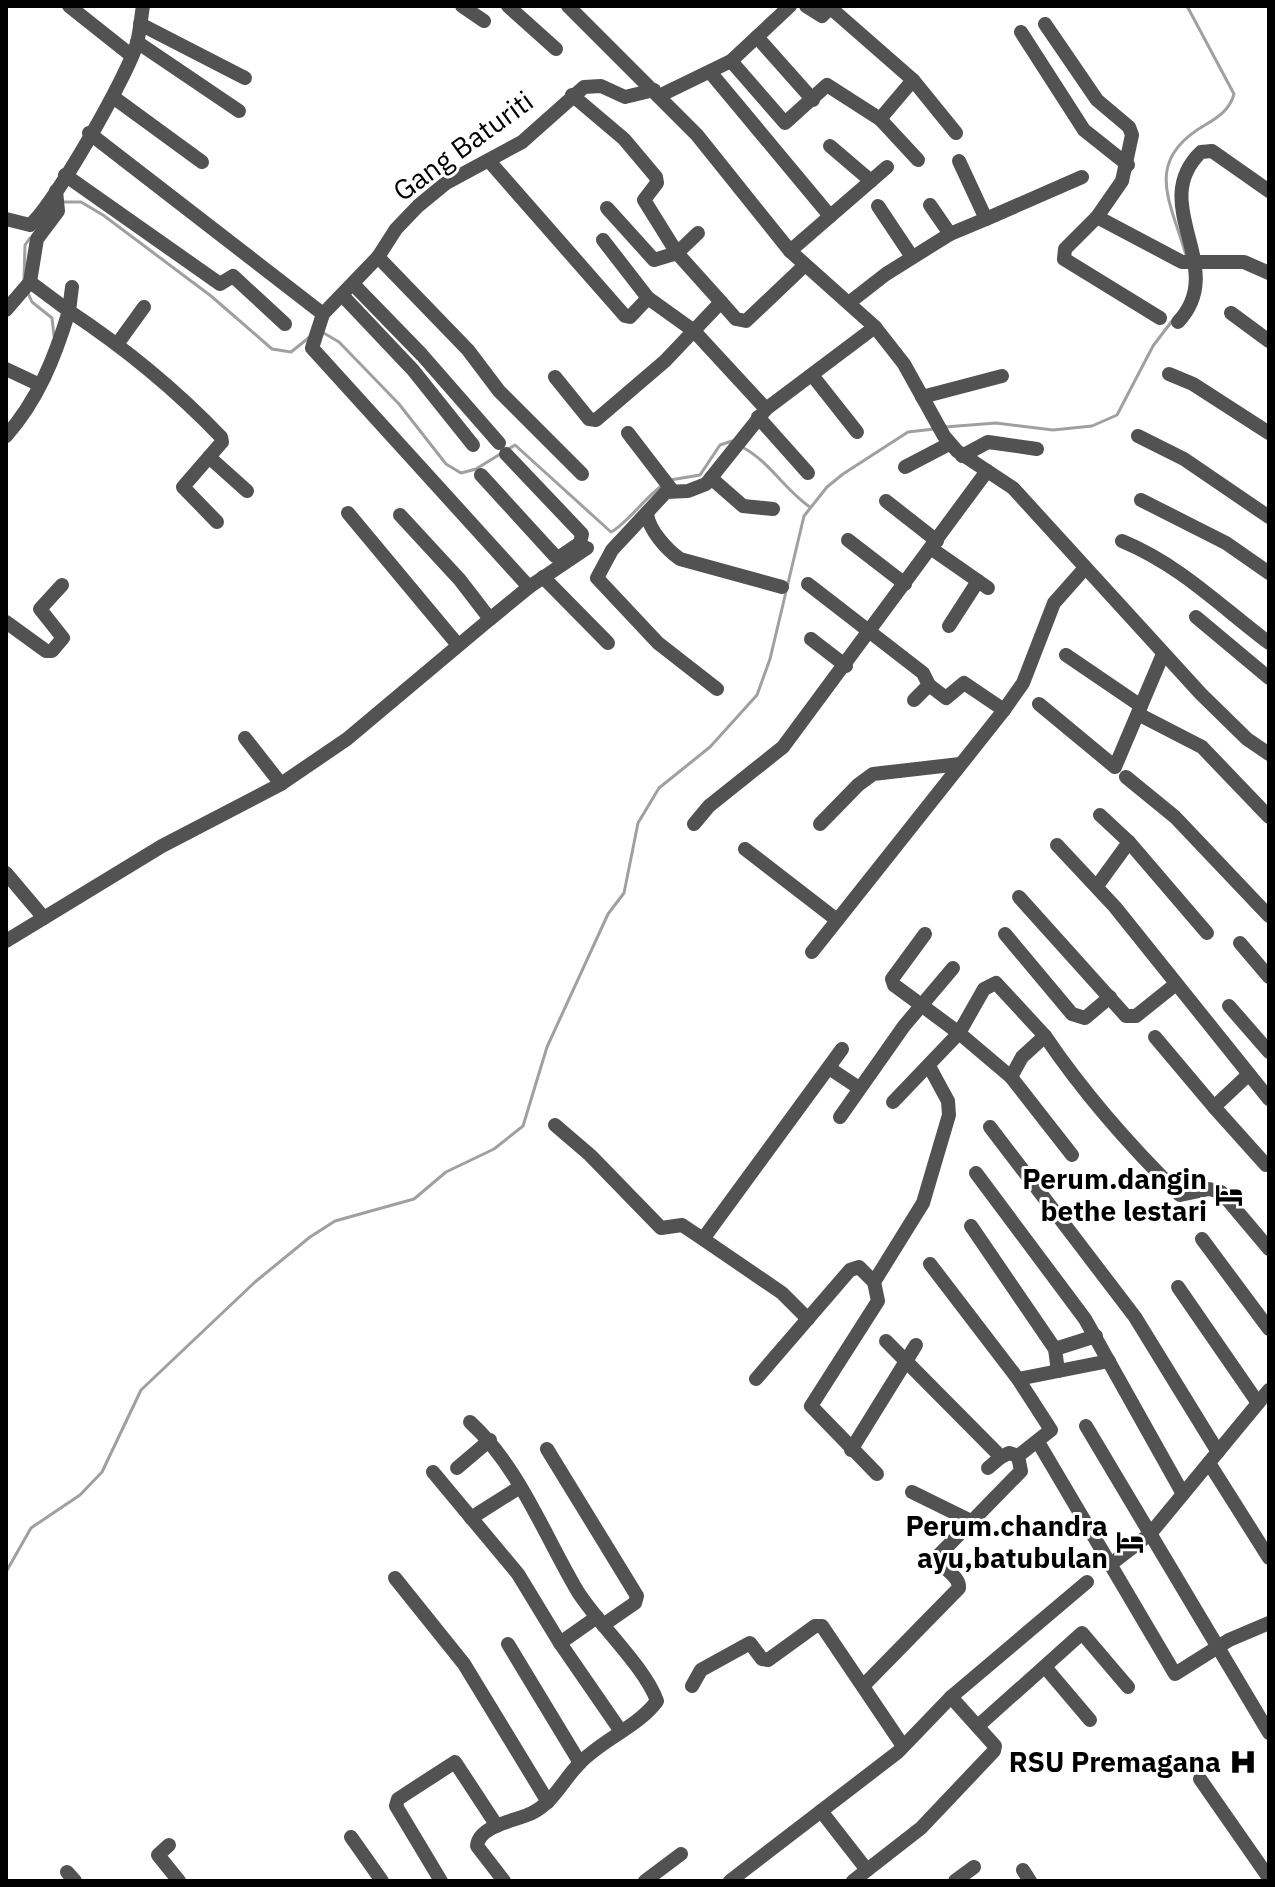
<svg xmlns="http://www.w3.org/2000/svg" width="1275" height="1887" font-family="'IBM Plex Sans',sans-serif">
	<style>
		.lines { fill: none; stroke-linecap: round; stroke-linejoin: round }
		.stream { stroke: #a0a0a0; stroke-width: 3 }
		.minor { stroke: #525252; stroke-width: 14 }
		.labels { text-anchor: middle; stroke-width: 6; stroke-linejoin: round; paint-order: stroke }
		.street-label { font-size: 28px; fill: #000; stroke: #fff }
		.poi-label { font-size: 28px; font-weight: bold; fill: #000; stroke: #fff; text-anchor: end }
	</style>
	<rect width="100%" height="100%" fill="#fff"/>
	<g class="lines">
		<g class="stream">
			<path d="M61,202H81L103,215L211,296L272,349L291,352L311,336"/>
			<path d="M1186,255C1170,200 1143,161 1205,125C1219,117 1230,109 1234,94L1187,6"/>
			<path d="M24,280L25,245L30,238"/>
			<path d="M27,291L32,302L52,318L54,336"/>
			<path d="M322,332L339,342L399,404L446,464L461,473L476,469L515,445L611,532C627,524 645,497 664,484"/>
			<path d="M945,427L996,423L1053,430L1092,426L1117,415L1153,346L1172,321"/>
			<path d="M742,447C769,461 785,490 810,507"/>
			<path d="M670,480L700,475L720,445L732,441"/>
			<path d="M6,1572L31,1528L80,1495L102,1472L141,1390L255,1282L310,1237L335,1221L414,1199L446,1172L494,1149L523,1126L547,1047L608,914L624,893L638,823L659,788L710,747L757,695L770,659L804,516L827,487L843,474L908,432L934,429"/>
		</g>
		<g class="minor">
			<path d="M69,6L132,56"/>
			<path d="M462,6L484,21"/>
			<path d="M508,6L556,49"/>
			<path d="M568,6L697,135L790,251L875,327L904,364L944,436L957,451L1013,488L1201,694L1247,739L1269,754"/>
			<path d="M806,6L822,16L829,9L833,10L913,80"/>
			<path d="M140,24L245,78"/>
			<path d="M1045,24L1097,100L1129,127L1132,135L1122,181L1097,217L1065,249L1064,259L1160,318"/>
			<path d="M1021,32L1084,130L1128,165"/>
			<path d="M757,37L813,100"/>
			<path d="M137,42L239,111"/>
			<path d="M731,61L785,123L827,85L880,119L913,80L956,133"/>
			<path d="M710,72L830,216"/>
			<path d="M572,95L624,139L656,177L657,183L644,200L677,253L698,233"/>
			<path d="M661,95L731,61L790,6"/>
			<path d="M113,97L202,162"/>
			<path d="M880,119L918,160"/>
			<path d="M89,133L323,314"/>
			<path d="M830,146L871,181"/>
			<path d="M489,161L625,316L630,317L648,298"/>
			<path d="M65,175L220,284L233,276L285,324"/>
			<path d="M878,206L912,257"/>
			<path d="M607,208L654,260L677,253L721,302"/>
			<path d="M1097,217L1182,262H1244L1269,273"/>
			<path d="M6,219L30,225C54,205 128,75 137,43C140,31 141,18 143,6"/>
			<path d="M986,219L1082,177"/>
			<path d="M950,234L986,219L959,161"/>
			<path d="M603,240L648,298L694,331L766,409"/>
			<path d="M790,251L887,167"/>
			<path d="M378,257L468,350L499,391L582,474"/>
			<path d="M353,284L422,355L499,443"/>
			<path d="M72,287L69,311C125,348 175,389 221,437L222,442L183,487L217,522"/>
			<path d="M342,295L413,370L473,445"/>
			<path d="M850,302L886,274L950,234L930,205"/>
			<path d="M6,310L30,282L37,239L58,211L56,191"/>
			<path d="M1231,313L1269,341"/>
			<path d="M1178,322C1230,267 1146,205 1201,152L1212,151L1269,191"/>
			<path d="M118,343L144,307"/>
			<path d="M6,369L40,385"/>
			<path d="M1169,374L1193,384L1269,433"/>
			<path d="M812,375L857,432"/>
			<path d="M555,377L589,419L596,420L665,361L721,302L736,319L746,321L805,265"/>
			<path d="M922,397L1002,376"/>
			<path d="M758,417L808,473"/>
			<path d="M628,433L671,489"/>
			<path d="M6,436C38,400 55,357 69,311L30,282"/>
			<path d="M1138,436L1184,459L1269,517"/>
			<path d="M962,456L988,442L1037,449"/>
			<path d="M209,457L247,491"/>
			<path d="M905,467L949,444"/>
			<path d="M481,475L555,556H561L580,543L582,534L506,454"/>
			<path d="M711,478L743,506L773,509"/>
			<path d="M1141,500L1226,543L1269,573"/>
			<path d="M886,501L937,541"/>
			<path d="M348,513L458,645"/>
			<path d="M647,514C649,530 667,550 680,559L782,587"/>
			<path d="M400,515L460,580L490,619L529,587"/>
			<path d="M848,540L905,584"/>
			<path d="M1122,541C1180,565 1220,606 1269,643"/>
			<path d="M587,548L529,587L312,348L323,314L378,257L396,229L418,206L446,183L522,142L584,87L601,86L625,97L654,90"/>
			<path d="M932,549L988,588"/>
			<path d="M543,577L608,643"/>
			<path d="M808,584L923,673L929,685"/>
			<path d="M1196,617L1269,678"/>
			<path d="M6,622L46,651H52L63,638L40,609L62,585"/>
			<path d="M949,626L978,581"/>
			<path d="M811,639L846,666"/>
			<path d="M1066,655L1141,706"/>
			<path d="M717,689L658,643L597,578L612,550L666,492L688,491L706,484L766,409L875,327"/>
			<path d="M914,700L929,685L946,698L964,683L1004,710"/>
			<path d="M1039,704L1115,767L1163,654"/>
			<path d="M1138,714L1202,747L1269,817"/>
			<path d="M245,738L281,784"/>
			<path d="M1126,777L1175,817L1269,916"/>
			<path d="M1100,815L1129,842"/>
			<path d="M694,824L709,806L783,747L987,471"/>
			<path d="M820,824L858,785L873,774L960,764"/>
			<path d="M1057,845L1115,907L1269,1099"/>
			<path d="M745,849L837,920"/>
			<path d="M6,873L44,918"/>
			<path d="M1097,886L1129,842L1207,933"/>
			<path d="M1019,897L1126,1016H1136L1176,984"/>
			<path d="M925,934L892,979L894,985L959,1033L984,989L996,983L1045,1036"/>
			<path d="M1005,934L1072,1014L1085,1018L1110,997"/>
			<path d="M6,941L162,846L281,784L347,739L490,619"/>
			<path d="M1240,943L1269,977"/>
			<path d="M812,952L1004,710L1023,683L1054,603L1085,568"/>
			<path d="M1229,1006L1269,1052"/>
			<path d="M1155,1037L1214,1107"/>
			<path d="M829,1068L859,1088"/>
			<path d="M1248,1075L1214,1107L1266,1165"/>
			<path d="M1011,1077L1072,1155"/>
			<path d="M893,1102L959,1033L1011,1077L1022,1057L1045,1036C1085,1095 1129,1145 1180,1195L1209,1189L1221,1192L1269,1249"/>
			<path d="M840,1117L904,1026L953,968"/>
			<path d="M555,1125L590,1155L661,1228L682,1225L703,1239"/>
			<path d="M990,1127L1135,1317L1218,1452"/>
			<path d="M976,1173L1085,1319L1183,1494"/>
			<path d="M971,1226L1055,1349L1058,1371"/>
			<path d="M1202,1239L1269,1329"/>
			<path d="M874,1282L923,1203L949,1115L948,1101L929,1066"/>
			<path d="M1178,1287L1258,1403"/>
			<path d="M808,1319L782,1293L703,1239L842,1049"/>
			<path d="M886,1341L1001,1457L1009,1453L1018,1456"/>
			<path d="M1055,1349L1096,1336"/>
			<path d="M756,1379L850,1270L859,1267L874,1282L878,1301L811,1406L877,1474"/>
			<path d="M1018,1379L1109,1361"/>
			<path d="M470,1422C520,1468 544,1535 578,1592C599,1625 645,1667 657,1701C638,1727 601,1740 579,1764C563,1780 554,1802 532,1813C516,1821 479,1825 477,1846L504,1881"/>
			<path d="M1086,1426L1269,1733"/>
			<path d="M1038,1442L1175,1674L1229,1640L1269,1623"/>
			<path d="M547,1449L637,1596L635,1603L603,1625"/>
			<path d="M851,1450L916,1345"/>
			<path d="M1209,1463L1269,1558"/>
			<path d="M457,1468L490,1440"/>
			<path d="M988,1468L1001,1457"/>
			<path d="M433,1472L518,1574L560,1643L597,1617"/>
			<path d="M912,1492L973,1522"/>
			<path d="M471,1518L520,1487"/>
			<path d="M1111,1564L1150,1534L1269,1390"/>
			<path d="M395,1578L464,1664L548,1802"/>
			<path d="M560,1643L620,1730"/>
			<path d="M508,1644L580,1763"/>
			<path d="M1045,1667L1090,1720"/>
			<path d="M864,1685L959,1588C960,1574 939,1570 939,1555L1021,1471L1018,1456L1051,1430L1018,1379L930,1264"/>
			<path d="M692,1686L701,1670L750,1643L762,1659L768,1660L815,1626H822L903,1746"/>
			<path d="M978,1726L1082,1633L1128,1687"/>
			<path d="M1200,1779L1269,1878"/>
			<path d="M821,1811L867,1870"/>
			<path d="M351,1837L382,1881"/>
			<path d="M169,1845L158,1855L179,1881"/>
			<path d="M1023,1870L1030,1881"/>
			<path d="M67,1872L75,1881"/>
			<path d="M441,1881L396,1806L398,1799L455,1762L497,1826"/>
			<path d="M645,1881L681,1854"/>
			<path d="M730,1881L898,1752L951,1697L1087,1582"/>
			<path d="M853,1881L921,1828L994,1751L995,1746L951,1697"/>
			<path d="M955,1881L974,1867"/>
		</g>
	</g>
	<defs>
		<g id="hotel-bare" transform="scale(2.16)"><path d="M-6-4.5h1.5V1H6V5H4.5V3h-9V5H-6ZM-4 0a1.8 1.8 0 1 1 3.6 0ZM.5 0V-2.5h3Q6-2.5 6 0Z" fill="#000" stroke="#fff" stroke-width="2.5" paint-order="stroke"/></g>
		<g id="hospital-bare" transform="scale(2.16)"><path d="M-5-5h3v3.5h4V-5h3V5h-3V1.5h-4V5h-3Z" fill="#000" stroke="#fff" stroke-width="2.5" paint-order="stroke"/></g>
	</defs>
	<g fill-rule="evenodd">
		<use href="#hotel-bare" x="1229" y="1195"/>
		<use href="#hotel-bare" x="1130" y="1542"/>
		<use href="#hospital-bare" x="1243" y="1762"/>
	</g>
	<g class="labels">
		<g class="street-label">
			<text transform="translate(463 146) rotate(-36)" y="10">Gang Baturiti</text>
		</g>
		<g class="poi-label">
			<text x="1207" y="1189">Perum.dangin<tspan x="1207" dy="32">bethe lestari</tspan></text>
			<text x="1108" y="1536">Perum.chandra<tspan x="1108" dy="32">ayu,batubulan</tspan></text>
			<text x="1221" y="1772">RSU Premagana</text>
		</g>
	</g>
	<rect width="1275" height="1887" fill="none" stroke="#000000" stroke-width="16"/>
</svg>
